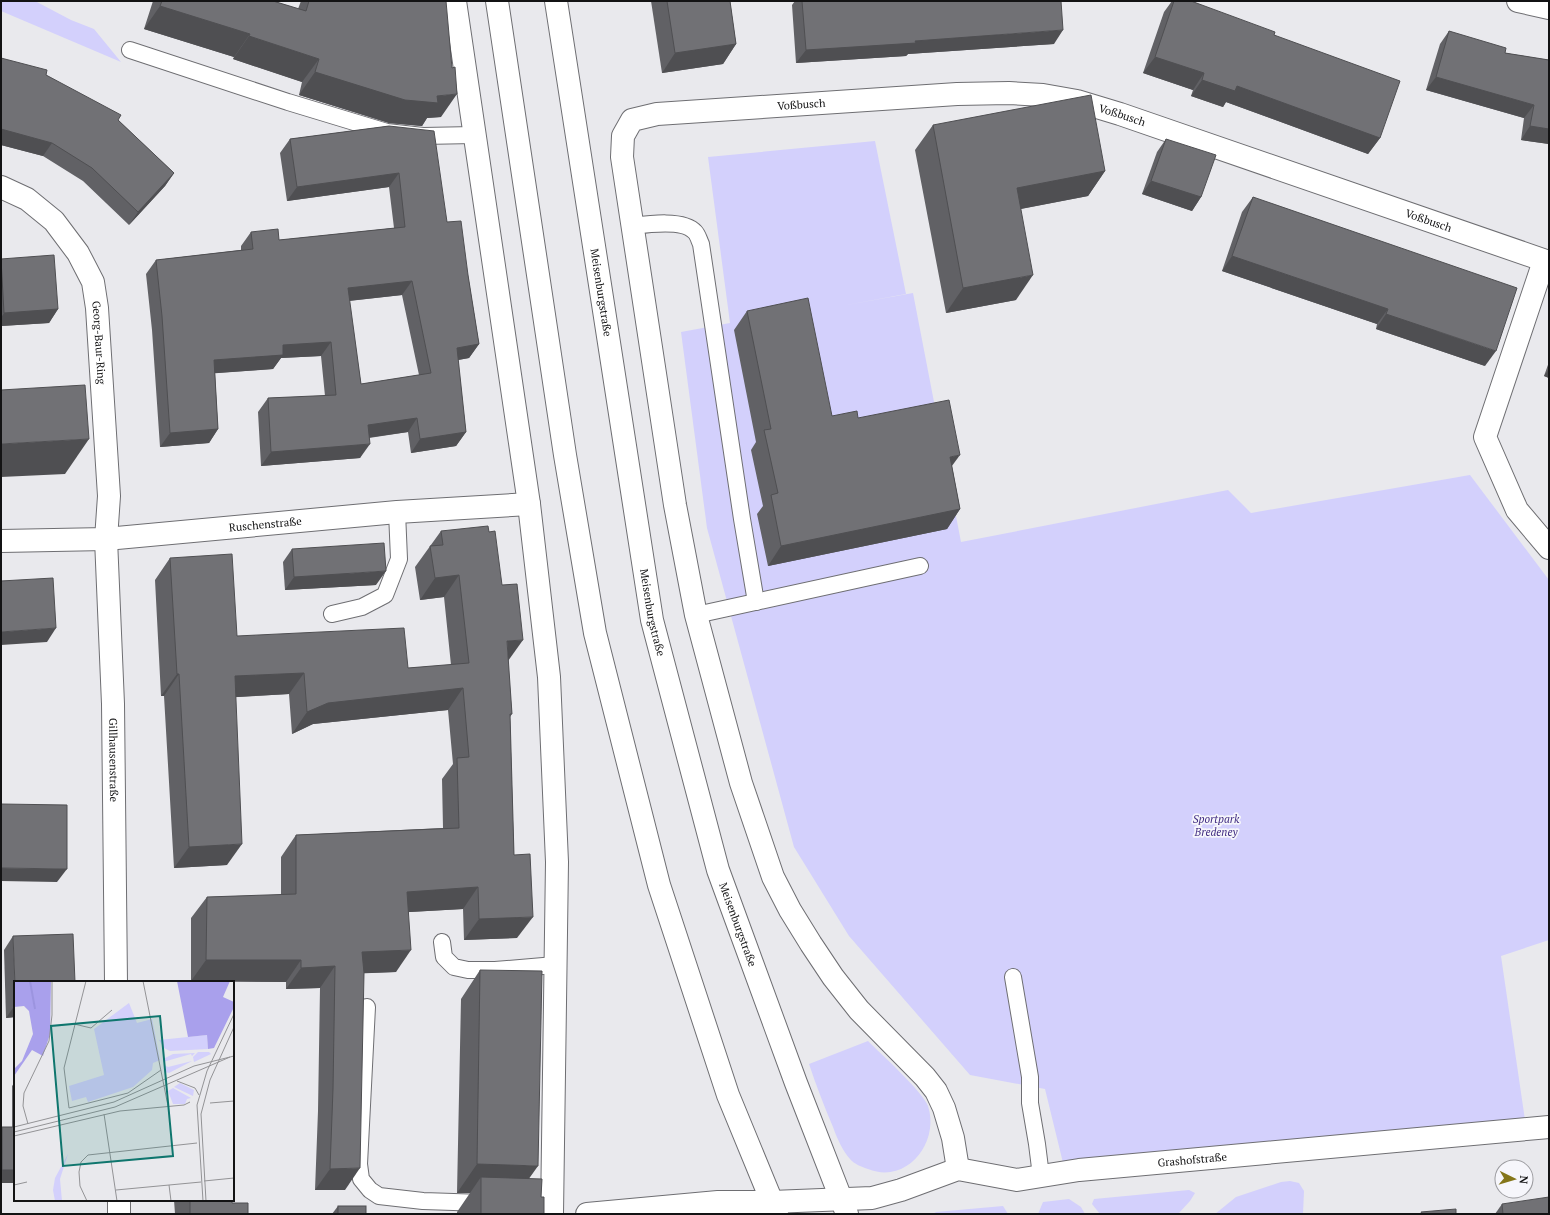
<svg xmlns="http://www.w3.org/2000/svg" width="1550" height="1215" font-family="'PT Serif',serif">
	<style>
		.green { fill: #d3d0fc }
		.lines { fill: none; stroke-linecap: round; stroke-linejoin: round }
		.lane-casing { stroke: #6e6e72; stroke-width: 18 }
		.street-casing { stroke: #6e6e72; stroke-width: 24 }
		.secondary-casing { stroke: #6e6e72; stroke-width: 24 }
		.lane { stroke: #fff; stroke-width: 16 }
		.street { stroke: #fff; stroke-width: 22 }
		.secondary { stroke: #fff; stroke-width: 22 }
		.wall { fill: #616165; fill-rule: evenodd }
		.shaded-wall { fill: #4f4f52 }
		.building { fill: #717175; stroke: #4f4f52; fill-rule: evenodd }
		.labels { text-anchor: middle; stroke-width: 3.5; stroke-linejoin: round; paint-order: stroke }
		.street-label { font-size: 11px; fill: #131314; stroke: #f6f6fb }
		.park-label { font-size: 11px; font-style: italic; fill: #3f2a81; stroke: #f6f6fb }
		.inset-river { fill: none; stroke: #9c94df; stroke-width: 2 }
		.inset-road { fill: none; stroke: #939396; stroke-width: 1 }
		.view { fill: #0f766e; fill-opacity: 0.15; stroke: #0f766e; stroke-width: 2 }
		.inset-edge { fill: none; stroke: #131314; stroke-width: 2 }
	</style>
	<rect width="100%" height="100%" fill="#e9e9ed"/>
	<g class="green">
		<path d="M1,1H35L71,20L94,29L121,62L1,11Z"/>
		<path d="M875,141L906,294L841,306L913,293L961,542L1228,490L1251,513L1470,475L1549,580V940L1501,956L1525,1120L1065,1171L1045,1089L970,1075L849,936L794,847L707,528L681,332L730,323L708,157Z"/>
		<path d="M868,1041C881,1054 923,1092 928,1106C940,1142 907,1185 868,1169C862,1167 854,1164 850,1159C842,1150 837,1138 833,1127C824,1106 816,1085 809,1064Z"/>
		<path d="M1290,1181L1299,1183L1304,1191L1303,1214H1215L1236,1197L1281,1182Z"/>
		<path d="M1189,1190L1195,1193L1190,1201L1178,1214H1100L1092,1204L1094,1199Z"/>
		<path d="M1069,1199L1081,1207L1085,1214H1038L1043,1202Z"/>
		<path d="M1003,1206L1008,1214H933L936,1212Z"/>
	</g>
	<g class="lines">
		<g class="lane-casing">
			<g id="lane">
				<path d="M130,50L288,102L387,132L423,136L474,135"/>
				<path d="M633,226C648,224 684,219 695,232C698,235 699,240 701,244L742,519L756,602"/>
				<path d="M332,614L362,607L385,595L399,559L397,512"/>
				<path d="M696,615L920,566"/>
				<path d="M442,942L444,957L454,967L468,970H495L555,965"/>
				<path d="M1013,977L1030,1077V1103L1037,1144L1041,1176"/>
				<path d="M367,1007L359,1164L361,1179L370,1190L379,1196L423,1201L484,1203"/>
			</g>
		</g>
		<g class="street-casing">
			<g id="street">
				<path d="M455,1L529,504L549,677L557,862L552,1214"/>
				<path d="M1518,1L1549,8"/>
				<path id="s1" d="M1,187L27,199L54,221L78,253L93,282L97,308L109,496L106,539L113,704L116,982"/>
				<path d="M1544,261L1485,437L1517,510L1549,548"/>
				<path id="s2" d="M1,541L106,539L397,512L529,504"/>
				<path id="s3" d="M958,1169L953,1138L944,1108L936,1091L925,1077L859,1010L833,977L811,944L790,910L773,877L741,783L696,615L675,505L622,157L623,136L632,120L657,114L957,94L1009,93L1043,95L1077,101L1120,114L1549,262"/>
				<path d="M119,1200V1214"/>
				<path id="s4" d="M587,1214L718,1202H772L872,1198L901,1190L958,1169L1017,1180L1079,1170L1549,1127"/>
			</g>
		</g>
		<g class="secondary-casing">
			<g id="secondary">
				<path d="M497,1L565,455L595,633L659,885L728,1095L777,1214"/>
				<path id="s5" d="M556,1L652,620L718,870L796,1083L847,1214"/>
			</g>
		</g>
		<use href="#lane" class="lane"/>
		<use href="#street" class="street"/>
		<use href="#secondary" class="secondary"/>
	</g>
	<g class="wall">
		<path d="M153,1H273L298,9L301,1H446L441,117L427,118L422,126L389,123L299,95L302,82L233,59L234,57L144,29Z"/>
		<path d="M651,1H730L736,44L723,64L662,73Z"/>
		<path d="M795,1H802L1054,44L908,54L906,56L796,63L792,5Z"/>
		<path d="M1172,1H1191L1274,35L1380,138L1368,154L1226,102L1223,107L1191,96L1193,90L1143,73L1164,12Z"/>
		<path d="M1449,31L1505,53L1549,60V144L1521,140L1524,118L1426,90L1440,44Z"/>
		<path d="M1,58L46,75L118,120L174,173L165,186L129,225L83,181L43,156L1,145Z"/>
		<path d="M933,125L1105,171L1088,196L1021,209L1016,300L946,313L915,150Z"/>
		<path d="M389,126L447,222L468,275L479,344L469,358L458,360L466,432L456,446L411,453L408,432L369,438L360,458L261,466L258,412L268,398L325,396L321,356L281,358L273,369L215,373L218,429L209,443L160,447L152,330L146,274L156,260L241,250V246L251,232L279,240L394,228L389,187L287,201L280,153L290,139ZM402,295L419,375L361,384L349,301Z"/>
		<path d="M1166,139L1201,197L1192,211L1142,194L1157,152Z"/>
		<path d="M1253,197L1485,366L1376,329L1377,324L1222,271L1242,212Z"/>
		<path d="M1,259L58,309L49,323L1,326Z"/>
		<path d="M747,311L832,416L858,418L952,466L960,509L947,529L768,566L757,514L763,506L751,450L756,442L734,330Z"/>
		<path d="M1549,362V378L1544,376Z"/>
		<path d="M441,531L489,532L508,660L512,714L510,717L514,855L517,938L464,940L463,909L409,912L396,972L364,973L345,1190H315L318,1111L320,988L286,989V982L191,981V918L207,897L281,895V857L296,835L443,828L442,779L453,764L448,710L313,724L292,734L289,694L236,697L227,865L174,868L164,696H161L155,580L170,558L237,636L408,668L451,665L444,597L420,600L415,567Z"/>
		<path d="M292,549L376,585L285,590L283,562Z"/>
		<path d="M13,936L15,982V1017L6,1018L4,950Z"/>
		<path d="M480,970L529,1179L541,1197L544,1214H457V1212L470,1193H457L461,999Z"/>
		<path d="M15,1082V1183H1V1129L2,1127H12V1086Z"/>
		<path d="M174,1200H232V1203L248,1214H175Z"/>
		<path d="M1502,1204L1549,1214H1495Z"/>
		<path d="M338,1206V1214H332Z"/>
	</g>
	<g class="shaded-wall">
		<path d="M160,6L250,34L234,57L144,29Z"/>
		<path d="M1063,30L1054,44L908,54L906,56L796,63L806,50L915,41Z"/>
		<path d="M249,36L319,59L302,82L233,59Z"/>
		<path d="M736,44L723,64L662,73L675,53Z"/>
		<path d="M1155,57L1204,73L1193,90L1143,73Z"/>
		<path d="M315,72L437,96L457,94L441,117L427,118L422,126L389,123L299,95Z"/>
		<path d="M1436,77L1534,105L1524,118L1426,90Z"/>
		<path d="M1202,80L1237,86L1380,138L1368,154L1226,102L1223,107L1191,96Z"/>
		<path d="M1530,126L1549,129V144L1521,140Z"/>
		<path d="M1,129L52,143L43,156L1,145Z"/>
		<path d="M1105,171L1088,196L999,213L1017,188Z"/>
		<path d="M174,173L165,186L129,225L138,212Z"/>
		<path d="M399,173L389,187L287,201L297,187Z"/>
		<path d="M1151,181L1201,197L1192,211L1142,194Z"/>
		<path d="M1232,256L1388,309L1377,324L1222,271Z"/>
		<path d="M1033,275L1016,300L946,313L963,288Z"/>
		<path d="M412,281L402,295L338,302L348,288Z"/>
		<path d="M58,309L49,323L1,326V318L4,313Z"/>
		<path d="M1386,314L1496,351L1485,366L1376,329Z"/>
		<path d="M331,342L321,356L281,358L273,369L205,374L214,360L283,345Z"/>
		<path d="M479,344L469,358L447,362L457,348Z"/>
		<path d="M1549,369V378L1544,376Z"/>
		<path d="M417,418L408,432L358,439L368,425Z"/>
		<path d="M218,429L209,443L160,447L170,433Z"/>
		<path d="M466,432L456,446L411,453L420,439Z"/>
		<path d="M89,439L65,474L1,477V444Z"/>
		<path d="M370,444L360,458L261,466L271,452Z"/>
		<path d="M960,455L946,474L950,457Z"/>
		<path d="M960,509L947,529L768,566L781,546Z"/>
		<path d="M386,571L376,585L285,590L294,577Z"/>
		<path d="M459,575L444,597L420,600L435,578Z"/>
		<path d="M56,628L47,642L1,645V632Z"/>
		<path d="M523,640L508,661L507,641Z"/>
		<path d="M304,673L289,694L220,698L235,676Z"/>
		<path d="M177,674H179L164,696H161Z"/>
		<path d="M463,688L448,710L313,724L292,734L307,712L328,703Z"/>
		<path d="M242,844L227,865L174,868L189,847Z"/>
		<path d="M1,868L67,869L57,882L1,881Z"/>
		<path d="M478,887L463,909L392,913L407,892Z"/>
		<path d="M533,917L517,938L464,940L479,919Z"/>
		<path d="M411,950L396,972L347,974L362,952Z"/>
		<path d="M206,960H301L286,982L191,981Z"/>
		<path d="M335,966L320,988L286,989L301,968Z"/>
		<path d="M15,1005V1017L6,1018Z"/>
		<path d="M477,1164L538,1166L518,1194L481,1177L470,1193H457Z"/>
		<path d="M360,1168L345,1190H315L330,1169Z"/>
		<path d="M2,1170H15V1183H1V1171Z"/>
	</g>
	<g class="building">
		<path d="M162,1H273L306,11L309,1H446L452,68L455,67L457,94L437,96L438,103L405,100L315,72L319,59L249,36L250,34L160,6Z"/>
		<path d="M667,1H730L736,44L675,53Z"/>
		<path d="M802,1H1061L1063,30L915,41L916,43L806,50Z"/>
		<path d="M1174,1H1191L1275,32L1274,35L1400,81L1380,138L1237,86L1235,91L1202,80L1204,73L1155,57Z"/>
		<path d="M1449,31L1506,48L1505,53L1549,60V129L1530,126L1534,105L1436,77Z"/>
		<path d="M1,58L47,70L46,75L121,115L118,120L174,173L138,212L92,168L52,143L1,129Z"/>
		<path d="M1091,95L1105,171L1017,188L1033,275L963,288L933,125Z"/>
		<path d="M389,126L434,131L447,222L461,221L468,275L479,344L457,348L466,432L420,439L417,418L368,425L370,444L271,452L268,398L336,395L331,342L283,345V355L214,360L218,429L170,433L162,316L156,260L253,249L251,232L278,229L279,240L405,227L399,173L297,187L290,139ZM412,281L431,373L361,384L348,288Z"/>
		<path d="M1166,139L1216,155L1201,197L1151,181Z"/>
		<path d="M1253,197L1517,288L1496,351L1386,314L1388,309L1232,256Z"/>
		<path d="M54,255L58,309L4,313L1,259Z"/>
		<path d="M808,298L832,416L857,411L858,418L949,400L960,455L950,457L960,509L781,546L771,495L778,493L764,430L771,429L747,311Z"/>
		<path d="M85,385L89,439L1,444V390Z"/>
		<path d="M488,526L489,532L495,531L502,585L517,584L523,640L507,641L512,714H510L514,855L530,854L533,917L479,919L478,887L407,892L411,950L362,952L364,973L360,1168L330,1169L333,1089L335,966L301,968V960H206L207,897L296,894V835L459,828L457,758L469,757L463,688L328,703L307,712L304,673L235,676L242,844L189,847L179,674H177L170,558L232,554L237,636L404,628L408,668L469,663L459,575L435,578L430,546L443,545L441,531Z"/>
		<path d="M384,543L386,571L294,577L292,549Z"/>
		<path d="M53,578L56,628L1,632V581Z"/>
		<path d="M1,804L67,805V869L1,868Z"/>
		<path d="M73,934L75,982H15V985L13,936Z"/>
		<path d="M480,970L542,971L538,1166L477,1164Z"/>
		<rect x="2" y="1127" width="13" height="43"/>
		<path d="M481,1177L542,1179L541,1197H544V1214H481Z"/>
		<path d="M1549,1197V1214H1503L1502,1204Z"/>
		<path d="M190,1200H232V1203H248V1214H190Z"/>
		<rect x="338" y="1206" width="28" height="8"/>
		<path d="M1456,1209V1214H1422L1421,1212Z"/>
	</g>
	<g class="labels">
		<g class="street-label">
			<text dy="4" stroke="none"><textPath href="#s3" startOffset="1299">Voßbusch</textPath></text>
			<text dy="4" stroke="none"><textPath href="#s3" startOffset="1623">Voßbusch</textPath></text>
			<text dy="4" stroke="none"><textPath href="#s3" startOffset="1947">Voßbusch</textPath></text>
			<text dy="4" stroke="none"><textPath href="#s5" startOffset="295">Meisenburgstraße</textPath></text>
			<text dy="4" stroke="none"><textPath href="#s1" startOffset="197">Georg-Baur-Ring</textPath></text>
			<text dy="4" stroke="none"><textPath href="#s2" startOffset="265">Ruschenstraße</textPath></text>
			<text dy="4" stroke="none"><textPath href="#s5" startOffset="619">Meisenburgstraße</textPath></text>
			<text dy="4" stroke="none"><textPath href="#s1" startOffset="615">Gillhausenstraße</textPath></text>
			<text dy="4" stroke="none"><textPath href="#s5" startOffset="943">Meisenburgstraße</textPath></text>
			<text dy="4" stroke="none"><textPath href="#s4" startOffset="613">Grashofstraße</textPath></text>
		</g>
		<g class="park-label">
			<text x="1216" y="823">Sportpark<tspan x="1216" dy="13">Bredeney</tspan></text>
		</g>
	</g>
	<g transform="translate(14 981)">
		<rect width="220" height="220" fill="#e9e9ed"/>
		<path d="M115,22L123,42L138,38L146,79L139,82L138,89L119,106L74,121L72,116L58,120L55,105L90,94L80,48ZM193,54L194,68L156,70L150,67L145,59ZM184,71H195L197,73L180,81L179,76ZM181,72L178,75L177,73L149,81V78L159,73ZM178,80L155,92L151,91L150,84L154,86ZM166,102L180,109L179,115L160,106ZM159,107L177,117L173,118L171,123H159L154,110ZM54,173L46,198L48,220H41L39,209L41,197Z" fill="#d3d0fc"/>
		<path d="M0,0H37L36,53L29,75L18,69L0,95V88L8,80L19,53L15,30L10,25L0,26ZM163,0H216L209,16L220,21V26L200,67L194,68L193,54L174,56Z" fill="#a9a0ec"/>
		<path class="inset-river" d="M16,0L21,28"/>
		<path class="inset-road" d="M72,0L50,87L55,127L114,112L147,89M129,0L154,125M60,43L77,47L98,29M163,100L181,107L185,114M196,122L220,120M90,133L103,220M14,143L9,125L10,112L35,60L38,34V0M0,146L100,121L180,85L220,75M0,151L101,126L216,76M0,155L106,130L170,124L176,121M190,200L220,197M0,204L13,201M155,204L157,220M102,209L187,201M73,220L66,205L65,191L67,181L74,174L183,162M189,220L183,124L193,90L220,33M192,220L187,133L196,99L220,46"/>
		<path class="view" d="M146,35L159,175L49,185L37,45Z"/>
		<rect width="220" height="220" class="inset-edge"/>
	</g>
	<rect width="1550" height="1215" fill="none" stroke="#131314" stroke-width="4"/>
	<g transform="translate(1514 1179) rotate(95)"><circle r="19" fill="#f6f6fb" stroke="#9b9b9f"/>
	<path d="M0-3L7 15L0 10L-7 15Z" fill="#847619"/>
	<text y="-6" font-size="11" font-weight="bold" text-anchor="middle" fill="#131314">N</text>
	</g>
</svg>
